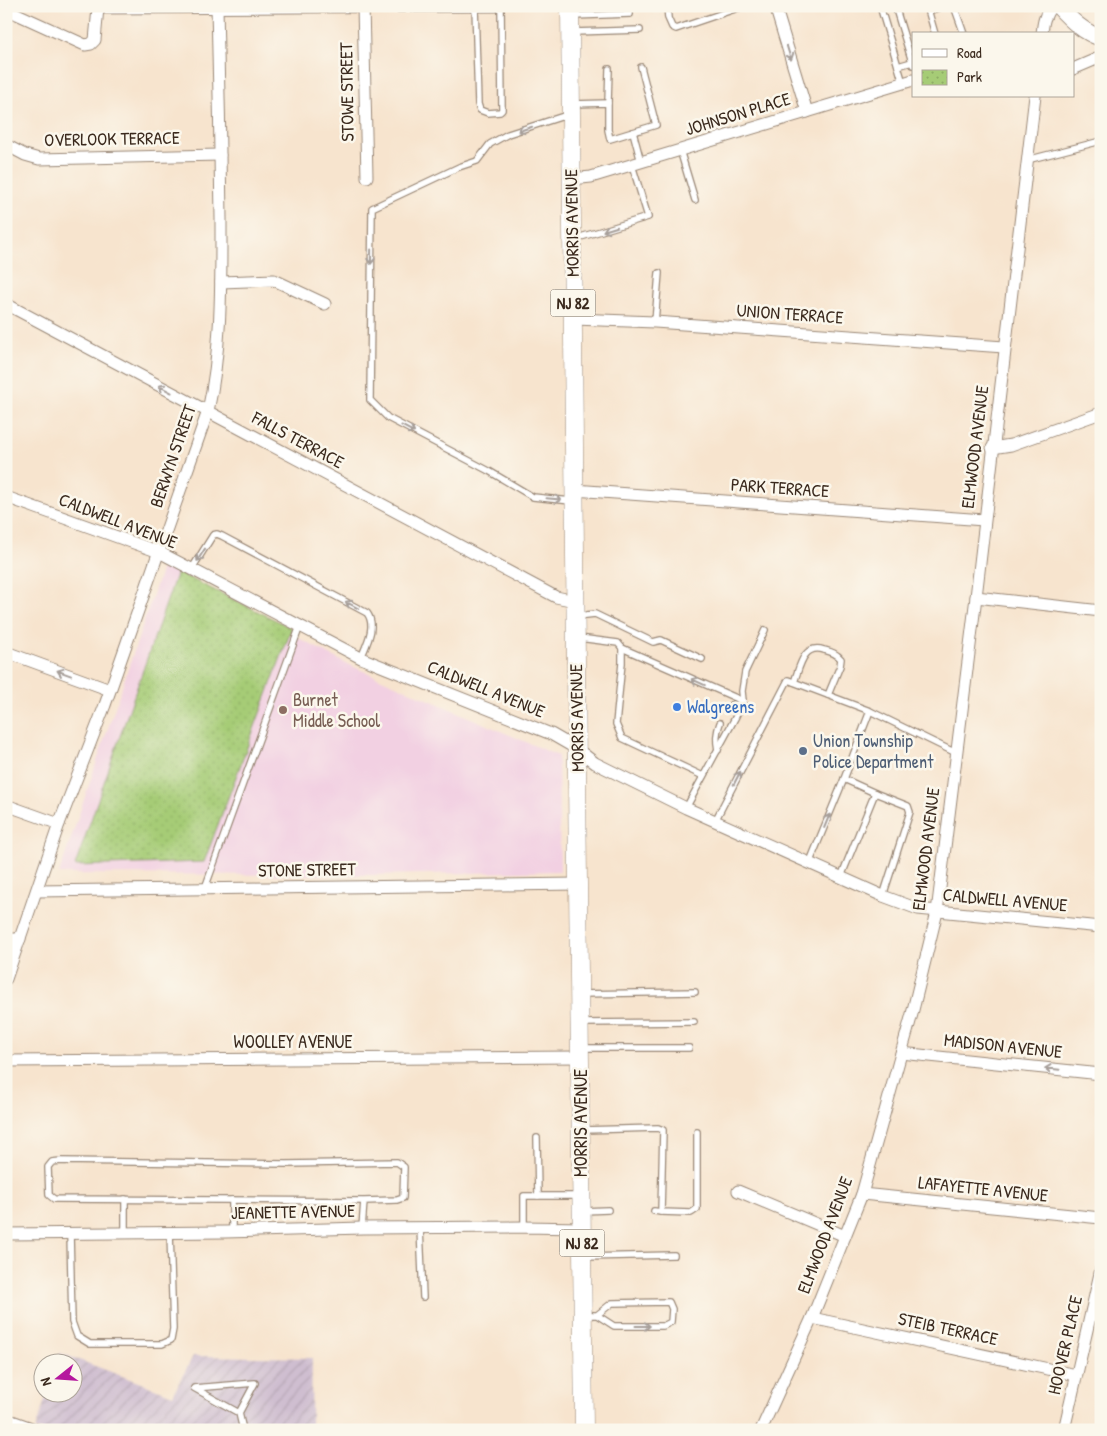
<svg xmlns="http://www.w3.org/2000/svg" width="1107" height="1436" font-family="'Patrick Hand',sans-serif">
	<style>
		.built { fill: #f2d0e2 }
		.industrial { fill: url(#industrial-furrows) }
		.park { fill: url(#park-dots); stroke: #707b4a }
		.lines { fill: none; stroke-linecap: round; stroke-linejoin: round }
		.service-casing { stroke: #998776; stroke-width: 8 }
		.minor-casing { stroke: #998776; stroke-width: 13 }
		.secondary-casing { stroke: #998776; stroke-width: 18 }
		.primary-casing { stroke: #998776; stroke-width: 19 }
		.service { stroke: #fff; stroke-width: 5.5 }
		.minor { stroke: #fff; stroke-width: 11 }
		.secondary { stroke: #fff; stroke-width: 16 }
		.primary { stroke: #fff; stroke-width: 18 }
		.oneway { stroke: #a79f9a }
		.shop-dot { fill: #3f7fe0; stroke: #fbf7ec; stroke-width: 2 }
		.education-dot { fill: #8d6e63; stroke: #fbf7ec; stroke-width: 2 }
		.service-dot { fill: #5c6f8a; stroke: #fbf7ec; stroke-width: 2 }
		.labels { text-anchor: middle; stroke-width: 5; stroke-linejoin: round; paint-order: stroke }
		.shield { fill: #fbf7ec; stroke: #75685c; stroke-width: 1 }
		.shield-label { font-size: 16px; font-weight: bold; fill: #3b2a1e }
		.street-label { font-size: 18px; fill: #3b2a1e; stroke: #fbf7ec }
		.education-label { font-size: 18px; fill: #785e54; stroke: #fbf7ec; text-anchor: start }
		.shop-label { font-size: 18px; fill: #366cbe; stroke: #fbf7ec; text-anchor: start }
		.service-label { font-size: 18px; fill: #4e5e75; stroke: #fbf7ec; text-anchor: start }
	</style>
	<defs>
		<pattern id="industrial-furrows" width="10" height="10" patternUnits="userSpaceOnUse" patternTransform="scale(1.25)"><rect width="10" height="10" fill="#cfbed0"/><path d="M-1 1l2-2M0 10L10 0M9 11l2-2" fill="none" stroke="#b3a3b2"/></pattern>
		<pattern id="park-dots" width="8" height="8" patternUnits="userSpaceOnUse" patternTransform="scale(1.25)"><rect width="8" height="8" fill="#a6cc76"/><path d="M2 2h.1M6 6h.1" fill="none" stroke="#90af66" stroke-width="1.8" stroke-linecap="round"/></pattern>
	</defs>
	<rect width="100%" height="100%" fill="#fbf7ec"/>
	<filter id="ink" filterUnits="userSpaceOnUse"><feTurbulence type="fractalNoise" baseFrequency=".02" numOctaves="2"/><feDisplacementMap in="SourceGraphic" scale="10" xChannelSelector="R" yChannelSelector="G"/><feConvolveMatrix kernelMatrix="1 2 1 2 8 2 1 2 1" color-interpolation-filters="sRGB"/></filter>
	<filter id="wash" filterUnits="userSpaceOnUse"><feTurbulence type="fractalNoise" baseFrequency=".0096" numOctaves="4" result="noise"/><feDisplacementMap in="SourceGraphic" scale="20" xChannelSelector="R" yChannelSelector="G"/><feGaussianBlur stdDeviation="1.12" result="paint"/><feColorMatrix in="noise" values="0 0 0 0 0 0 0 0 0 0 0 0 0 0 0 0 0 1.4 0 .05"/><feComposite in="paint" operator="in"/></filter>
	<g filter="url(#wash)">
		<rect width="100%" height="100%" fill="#f7e4ce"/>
		<path class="built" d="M163,565L345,663L558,756L560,871L374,875L59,874Z"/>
		<path class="industrial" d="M60,1353L173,1395L193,1356L312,1358L311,1425L320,1430H35L47,1394H72V1364L57,1363Z"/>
		<path class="park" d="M177,572L292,628L204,862L75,866Z"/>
	</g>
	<g filter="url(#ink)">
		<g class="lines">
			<g class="service-casing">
				<g id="service">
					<path d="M475,6L478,104L480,110L488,113L500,112L502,110L501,6"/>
					<path d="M667,6L668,18L672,27L676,29L744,6"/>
					<path d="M880,6L903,83"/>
					<path d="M895,6L913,65"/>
					<path d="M927,6L935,34"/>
					<path d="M954,6L964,34"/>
					<path d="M929,11L943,6"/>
					<path d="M573,16L630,14V6"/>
					<path d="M573,32L640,30"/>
					<path d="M898,66L912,62"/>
					<path d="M608,103L609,69"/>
					<path d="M573,104L608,103V130L610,139L656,125L641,67"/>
					<path d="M570,114L508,134L490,144L477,161L459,167L372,208L370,400L388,418L489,471L533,497L571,501"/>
					<path d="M633,132L641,162"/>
					<path d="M680,150L695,200"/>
					<path d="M1027,160L1101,141"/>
					<path d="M574,239L648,217L632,165"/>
					<path d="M655,322L659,273"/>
					<path d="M191,570L213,535L217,534L222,536L367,613C377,626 366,645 361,658"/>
					<path d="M578,616L595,614L653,642L661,640L702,659"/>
					<path d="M579,638L618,643L622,648L743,701"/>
					<path d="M622,648V663L616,724L622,738L703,776"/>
					<path d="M794,682C800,667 803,643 824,650C831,652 836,653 841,659L840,666L828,695"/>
					<path d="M727,709L731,705L741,704"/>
					<path d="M718,750C716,740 716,733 720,723"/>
					<path d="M844,779L875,793"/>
					<path d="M686,808L735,718L743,701L742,691L745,672L765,630"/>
					<path d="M715,821L788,680L870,711L956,753"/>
					<path d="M809,864L844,779L870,711"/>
					<path d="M841,877L875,793L908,806L910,812L883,896"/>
					<path d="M205,888L300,626"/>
					<path d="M580,994L695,992"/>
					<path d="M582,1023L694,1022"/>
					<path d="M582,1048H689"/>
					<path d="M583,1130L658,1128L663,1130L661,1212L691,1213L697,1209V1132"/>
					<path d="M537,1138L538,1196"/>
					<path d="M125,1199V1233"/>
					<path d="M232,1200V1231"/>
					<path d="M583,1211L608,1210"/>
					<path d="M654,1211L661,1212"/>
					<path d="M524,1227V1196H579"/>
					<path d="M362,1228L364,1201L397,1200L403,1198L404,1167L397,1162L287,1164L61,1161L52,1162L48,1167L49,1195L54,1199L364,1201"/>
					<path d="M420,1228L423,1297"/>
					<path d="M70,1233L72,1322L77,1336L90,1344H162L171,1340L173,1329L170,1232"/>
					<path d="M584,1257L674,1255"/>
					<path d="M584,1315H597L614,1326H663L671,1322L672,1309L669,1302L612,1303L597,1315"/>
					<path d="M239,1413L194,1388L255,1383L239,1413L243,1430"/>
				</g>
			</g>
			<g class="minor-casing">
				<g id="minor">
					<path d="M95,6L98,8L496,6"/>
					<path d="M363,6L367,177"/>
					<path d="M775,6L807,112"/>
					<path d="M6,9L85,45L91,44L95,40L98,8"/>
					<path d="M1042,34C1043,23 1044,15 1052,6"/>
					<path d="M1073,69L1101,57"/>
					<path d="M6,145L25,155L39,159L220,155"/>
					<path d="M572,179L591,177L913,80"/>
					<path d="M221,282L274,280L325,304"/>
					<path d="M6,304L556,597L575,601"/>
					<path d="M574,319L655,322L1004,347"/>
					<path d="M992,448L1011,445L1101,413"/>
					<path d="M574,490L984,520"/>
					<path d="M6,497L159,552L361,658L551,734L577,749L595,763L686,808L883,896L918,909L1101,927"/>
					<path d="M976,597L1101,611"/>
					<path d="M6,652L110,690"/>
					<path d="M6,805L59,824"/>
					<path d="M37,891L578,884"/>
					<path d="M6,939H20"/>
					<path d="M6,979L59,824L105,705L208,411C222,348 221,283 221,219C220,148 219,78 217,7"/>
					<path d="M901,1053L1101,1074"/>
					<path d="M6,1061L580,1057"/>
					<path d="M738,1191L845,1236"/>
					<path d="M862,1194L1101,1218"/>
					<path d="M6,1234L225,1232L362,1228L524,1227L581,1228"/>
					<path d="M812,1318L1076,1375"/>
					<path d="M6,1419L37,1430"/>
					<path d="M761,1430L812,1318L862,1194L912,1014L937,912L976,597L1035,96"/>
					<path d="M1064,1430L1101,1269"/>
				</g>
			</g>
			<g class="secondary-casing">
				<path id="secondary" d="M1058,6C1071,20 1083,32 1101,38"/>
			</g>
			<g class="primary-casing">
				<path id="primary" d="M570,6L578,884L584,1430"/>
			</g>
			<use href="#service" class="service"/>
			<use href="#minor" class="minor"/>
			<use href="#secondary" class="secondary"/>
			<use href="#primary" class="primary"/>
		</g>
		<defs><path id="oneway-shaft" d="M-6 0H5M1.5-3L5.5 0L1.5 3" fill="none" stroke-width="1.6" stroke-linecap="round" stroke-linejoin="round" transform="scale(1.25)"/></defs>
		<g class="oneway">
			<use href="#oneway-shaft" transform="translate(789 53) rotate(73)"/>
			<use href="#oneway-shaft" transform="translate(525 129) rotate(162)"/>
			<use href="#oneway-shaft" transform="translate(610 229) rotate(163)"/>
			<use href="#oneway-shaft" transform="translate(371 257) rotate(91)"/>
			<use href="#oneway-shaft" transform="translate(165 389) rotate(-152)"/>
			<use href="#oneway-shaft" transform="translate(408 429) rotate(28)"/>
			<use href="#oneway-shaft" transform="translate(554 499) rotate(5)"/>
			<use href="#oneway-shaft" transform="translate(201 555) rotate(122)"/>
			<use href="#oneway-shaft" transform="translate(352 605) rotate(-152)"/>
			<use href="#oneway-shaft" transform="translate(64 673) rotate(-160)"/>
			<use href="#oneway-shaft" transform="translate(698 682) rotate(-156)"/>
			<use href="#oneway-shaft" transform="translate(737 778) rotate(-63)"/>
			<use href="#oneway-shaft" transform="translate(827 821) rotate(-68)"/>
			<use href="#oneway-shaft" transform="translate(1052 1069) rotate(-174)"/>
			<use href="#oneway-shaft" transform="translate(643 1326)"/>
		</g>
	</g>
	<circle class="shop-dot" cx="677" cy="707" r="5"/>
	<circle class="education-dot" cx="283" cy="710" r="5"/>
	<circle class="service-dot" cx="803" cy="751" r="5"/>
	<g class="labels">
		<g class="shield">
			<rect x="550.5" y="289.5" width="45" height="27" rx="4"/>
			<rect x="559.5" y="1229.5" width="45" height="27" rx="4"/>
		</g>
		<g class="shield-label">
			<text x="573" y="309">NJ 82</text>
			<text x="582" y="1249">NJ 82</text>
		</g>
		<g class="street-label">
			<text transform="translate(347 92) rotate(-91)" y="6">STOWE STREET</text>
			<text transform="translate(738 114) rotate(-17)" y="6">JOHNSON PLACE</text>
			<text transform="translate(112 139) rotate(-1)" y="6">OVERLOOK TERRACE</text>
			<text transform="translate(572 223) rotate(-91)" y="6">MORRIS AVENUE</text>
			<text transform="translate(790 314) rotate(4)" y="6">UNION TERRACE</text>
			<text transform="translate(298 440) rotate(28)" y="6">FALLS TERRACE</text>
			<text transform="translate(975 447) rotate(-83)" y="6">ELMWOOD AVENUE</text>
			<text transform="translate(173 456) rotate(-71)" y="6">BERWYN STREET</text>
			<text transform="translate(780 488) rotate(4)" y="6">PARK TERRACE</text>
			<text transform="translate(118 521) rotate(21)" y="6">CALDWELL AVENUE</text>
			<text transform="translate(486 689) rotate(22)" y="6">CALDWELL AVENUE</text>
			<text transform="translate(577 718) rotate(-91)" y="6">MORRIS AVENUE</text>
			<text transform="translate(926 849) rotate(-83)" y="6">ELMWOOD AVENUE</text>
			<text transform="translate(307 870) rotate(-1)" y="6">STONE STREET</text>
			<text transform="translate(1005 900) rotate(5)" y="6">CALDWELL AVENUE</text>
			<text x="293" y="1048">WOOLLEY AVENUE</text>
			<text transform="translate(1003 1046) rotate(6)" y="6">MADISON AVENUE</text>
			<text transform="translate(581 1123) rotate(-90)" y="6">MORRIS AVENUE</text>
			<text transform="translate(983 1189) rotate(6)" y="6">LAFAYETTE AVENUE</text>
			<text transform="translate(293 1212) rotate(-1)" y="6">JEANETTE AVENUE</text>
			<text transform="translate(825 1235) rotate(-69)" y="6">ELMWOOD AVENUE</text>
			<text transform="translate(948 1329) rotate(12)" y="6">STEIB TERRACE</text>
			<text transform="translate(1065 1345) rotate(-77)" y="6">HOOVER PLACE</text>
		</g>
		<g class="education-label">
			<text x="293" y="706">Burnet<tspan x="293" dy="21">Middle School</tspan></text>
		</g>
		<g class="shop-label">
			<text x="687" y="713">Walgreens</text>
		</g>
		<g class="service-label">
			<text x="813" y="747">Union Township<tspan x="813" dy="21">Police Department</tspan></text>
		</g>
	</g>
	<rect width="1107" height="1436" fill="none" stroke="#fbf7ec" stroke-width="25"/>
	<rect x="912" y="32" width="162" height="65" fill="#fbf7ec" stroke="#aea59a"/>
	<rect x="922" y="49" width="25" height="8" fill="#ffffff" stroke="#aea59a"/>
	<text x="957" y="58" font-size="15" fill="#3b2a1e">Road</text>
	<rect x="922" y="70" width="25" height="15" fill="url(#park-dots)" stroke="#aea59a"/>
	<text x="957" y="82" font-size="15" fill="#3b2a1e">Park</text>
	<g transform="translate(58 1378) rotate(253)"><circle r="24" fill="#fbf7ec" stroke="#aea59a"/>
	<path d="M0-4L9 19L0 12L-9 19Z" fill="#b5179e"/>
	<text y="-8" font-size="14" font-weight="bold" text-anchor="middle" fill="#3b2a1e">N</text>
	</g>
</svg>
